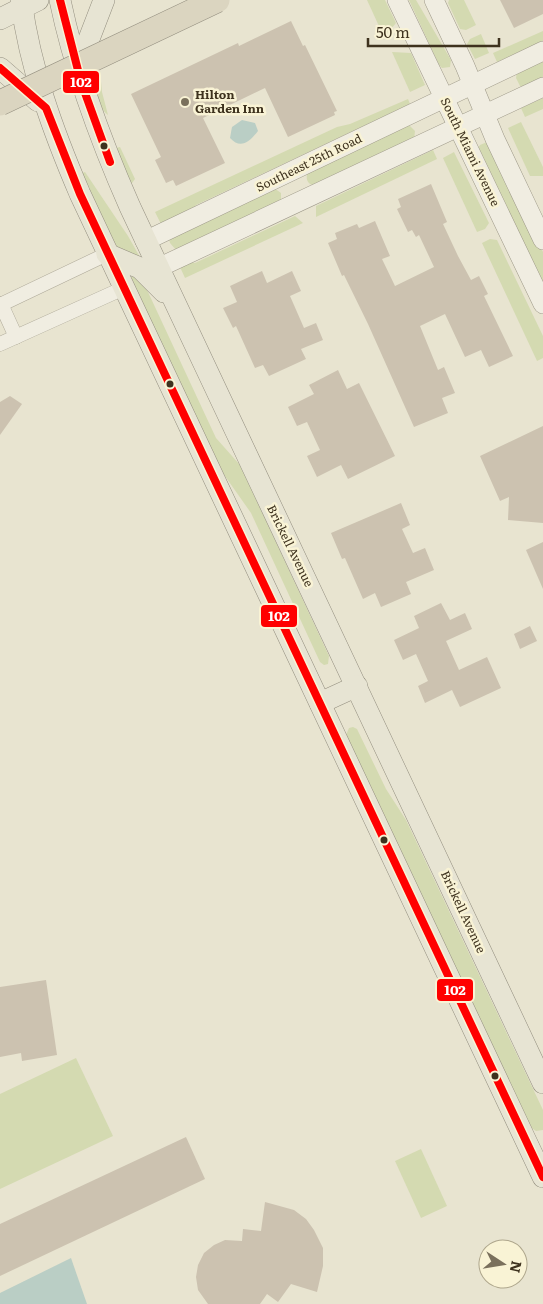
<svg xmlns="http://www.w3.org/2000/svg" width="543" height="1304" font-family="Literata,serif">
	<style>
		.green { fill: #d4dab1 }
		.water { fill: #bacec5 }
		.building { fill: #ccc2b0 }
		.lines { fill: none; stroke-linecap: round; stroke-linejoin: round }
		.street-casing { stroke: #ada898; stroke-width: 15 }
		.secondary-casing { stroke: #9d9888; stroke-width: 20 }
		.primary-casing { stroke: #938e7f; stroke-width: 22 }
		.street { stroke: #f0ede1; stroke-width: 14 }
		.secondary { stroke: #f0ede1; stroke-width: 19 }
		.primary { stroke: #e7e4d3; stroke-width: 21 }
		.highway-bridge-casing { stroke: #938e7f; stroke-width: 26; stroke-linecap: butt }
		.highway-bridge { stroke: #dbd5c0; stroke-width: 25 }
		.bus-1-casing { stroke: #f9f3d5; stroke-width: 11 }
		.bus-1 { stroke: #f00; stroke-width: 8 }
		.poi-dot { fill: #7a705c; stroke: #f9f3d5; stroke-width: 2 }
		.bus-dot { fill: #3e321e; stroke: #f9f3d5; stroke-width: 2 }
		.labels { text-anchor: middle; stroke-width: 5; stroke-linejoin: round; paint-order: stroke }
		.poi-label { font-size: 12px; font-weight: bold; fill: #3e321e; stroke: #f9f3d5; text-anchor: start }
		.street-label { font-size: 12px; fill: #3e321e; stroke: #f9f3d5 }
		.line-badge { stroke: #f9f3d5; stroke-width: 2 }
		.badge-label { font-size: 14px; text-anchor: middle; font-weight: bold; fill: #fff }
	</style>
	<rect width="100%" height="100%" fill="#e8e4d0"/>
	<g class="green">
		<path d="M367,0H385L396,23L384,37Z"/>
		<path d="M409,0H416L451,60L450,67L442,68L439,65Z"/>
		<path d="M449,0H464L476,25L466,30L460,29L448,3Z"/>
		<path d="M543,31V41L497,62L493,53Z"/>
		<path d="M481,34L489,53L475,59L467,44L470,39Z"/>
		<path d="M392,52L411,53L425,85L410,92Z"/>
		<path d="M543,58V80L523,87L520,86L516,78L517,72Z"/>
		<path d="M100,71L102,92L108,115C95,104 95,88 94,72Z"/>
		<path d="M543,98V109L525,117L521,108Z"/>
		<path d="M408,99L410,104L196,205L192,213L161,224L155,212L337,127L350,124Z"/>
		<path d="M521,122L543,167V176H530L508,128Z"/>
		<path d="M409,125L415,131L414,140L315,186C307,184 305,179 308,171Z"/>
		<path d="M487,142L494,146L543,252V289L478,148L480,145Z"/>
		<path d="M120,147L135,179L132,183H129L115,148Z"/>
		<path d="M433,150L437,159L316,217V206Z"/>
		<path d="M454,152L489,223L485,229L477,232L443,158Z"/>
		<path d="M85,172L128,236L145,266L118,254L82,173Z"/>
		<path d="M274,188L281,193V203L176,250L170,243L169,239Z"/>
		<path d="M295,216L303,223L185,278L180,267L187,261L195,263Z"/>
		<path d="M490,239L497,240L543,336V358L537,361L482,243Z"/>
		<path d="M132,276L141,281L148,292L216,438L240,465L329,656L328,664L324,665L320,662L251,513L220,469L131,279Z"/>
		<path d="M353,727L357,729L386,789L406,820L543,1110V1130L536,1131L530,1127L346,735L349,728Z"/>
		<path d="M76,1058L113,1136L0,1189V1094Z"/>
		<path d="M421,1149L447,1206L421,1218L395,1161Z"/>
	</g>
	<g class="water">
		<path d="M242,120L255,123L258,131C250,141 241,150 230,138L232,127Z"/>
		<path d="M71,1258L87,1304H0V1293Z"/>
	</g>
	<g class="building">
		<path d="M500,0H543V14L514,28Z"/>
		<path d="M291,21L303,46L305,45L337,111L334,112L335,115L288,137L265,88L203,118L225,163L176,186L173,180L166,183L155,160L161,157L131,94L238,43L239,46Z"/>
		<path d="M431,184L447,222L443,224L458,256L471,280L479,276L488,294L484,296L513,356L489,367L481,350L465,357L445,314L420,326L438,370L444,367L455,393L442,398L448,413L414,427L368,324L344,275L342,276L328,243L337,239L335,233L357,224L359,228L375,221L390,256L382,259L395,286L434,267L419,235L416,237L412,230L408,232L397,209L401,207L398,199Z"/>
		<path d="M262,271L267,283L292,271L301,291L290,296L304,328L316,323L323,340L301,349L306,359L269,376L263,365L255,368L236,326L233,328L223,308L237,302L230,286Z"/>
		<path d="M338,370L347,389L359,383L395,456L348,479L341,465L317,477L307,456L320,450L307,422L297,426L288,407L314,394L309,385Z"/>
		<path d="M10,396L22,404L0,435V402Z"/>
		<path d="M543,426V523L508,520L509,497L500,501L480,456Z"/>
		<path d="M401,503L410,525L402,529L413,553L425,548L434,570L406,582L411,594L381,607L375,593L363,599L345,558L342,559L331,533Z"/>
		<path d="M543,542V589L526,550Z"/>
		<path d="M441,603L450,620L465,613L472,629L446,641L459,670L487,657L501,688L460,707L452,690L425,703L418,686L428,681L416,654L403,660L394,640L419,628L414,616Z"/>
		<path d="M530,626L537,641L520,649L514,634Z"/>
		<path d="M46,980L57,1055L22,1061L21,1053L0,1057V987Z"/>
		<path d="M186,1137L205,1179L0,1276V1224Z"/>
		<path d="M265,1202L294,1210L306,1219L314,1230L323,1248V1266L317,1292L291,1284L278,1302L267,1294L260,1304H208L198,1290L196,1277L198,1265L204,1253L214,1245L225,1240L242,1241L243,1229L261,1231Z"/>
	</g>
	<g class="lines">
		<g class="street-casing">
			<g id="street">
				<path d="M1,304L16,337"/>
				<path d="M0,305L107,254"/>
				<path d="M0,344L124,288"/>
			</g>
		</g>
		<g class="secondary-casing">
			<g id="secondary">
				<path d="M397,0L543,304"/>
				<path d="M434,0L465,66L495,139L543,240"/>
				<path d="M145,241L543,51"/>
				<path d="M158,268L543,87"/>
			</g>
		</g>
		<g class="primary-casing">
			<g id="primary">
				<path d="M21,0C30,68 53,131 80,194L543,1177"/>
				<path d="M60,0C75,72 100,139 130,207L543,1083"/>
				<path d="M0,19L38,0"/>
				<path d="M0,68L38,101"/>
				<path d="M86,76L89,39L104,0"/>
				<path d="M107,254L140,268L164,292"/>
				<path d="M320,703L357,686"/>
			</g>
		</g>
		<use href="#street" class="street"/>
		<use href="#secondary" class="secondary"/>
		<use href="#primary" class="primary"/>
		<g class="highway-bridge-casing">
			<path id="highway-bridge" d="M0,103L217,0"/>
		</g>
		<use href="#highway-bridge" class="highway-bridge"/>
		<g class="bus-1-casing">
			<g id="bus-1">
				<path d="M60,0L81,82L110,162"/>
				<path d="M0,68L46,108L80,194L543,1177"/>
			</g>
		</g>
		<use href="#bus-1" class="bus-1"/>
	</g>
	<circle class="poi-dot" cx="185" cy="102" r="5"/>
	<g class="bus-dot">
		<circle cx="104" cy="146" r="4.5"/>
		<circle cx="170" cy="384" r="4.5"/>
		<circle cx="384" cy="840" r="4.5"/>
		<circle cx="495" cy="1076" r="4.5"/>
	</g>
	<g class="labels">
		<g class="poi-label">
			<text x="195" y="99">Hilton<tspan x="195" dy="14">Garden Inn</tspan></text>
		</g>
		<g class="street-label">
			<text transform="translate(470 152) rotate(64)" y="4">South Miami Avenue</text>
			<text transform="translate(309 163) rotate(-26)" y="4">Southeast 25th Road</text>
			<text transform="translate(290 546) rotate(64)" y="4">Brickell Avenue</text>
			<text transform="translate(463 912) rotate(65)" y="4">Brickell Avenue</text>
		</g>
	</g>
	<g class="line-badge">
		<rect x="62" y="70" width="38" height="24" rx="5" fill="#f00"/>
		<rect x="260" y="604" width="38" height="24" rx="5" fill="#f00"/>
		<rect x="436" y="978" width="38" height="24" rx="5" fill="#f00"/>
	</g>
	<g class="badge-label">
		<text x="81" y="87">102</text>
		<text x="279" y="621">102</text>
		<text x="455" y="995">102</text>
	</g>
	<g transform="translate(503 1264) rotate(102)"><circle r="24" fill="#f9f3d5" stroke="#aea68c"/>
	<path d="M0-4L9 19L0 12L-9 19Z" fill="#7a705c"/>
	<text y="-8" font-size="14" font-weight="bold" text-anchor="middle" fill="#3e321e">N</text>
	</g>
	<path d="M368 38v8h131v-8" fill="none" stroke="#3e321e" stroke-width="2.5"/>
	<text x="376" y="38" font-size="15" fill="#3e321e" stroke="#f9f3d5" stroke-width="4" paint-order="stroke">50 m</text>
</svg>
